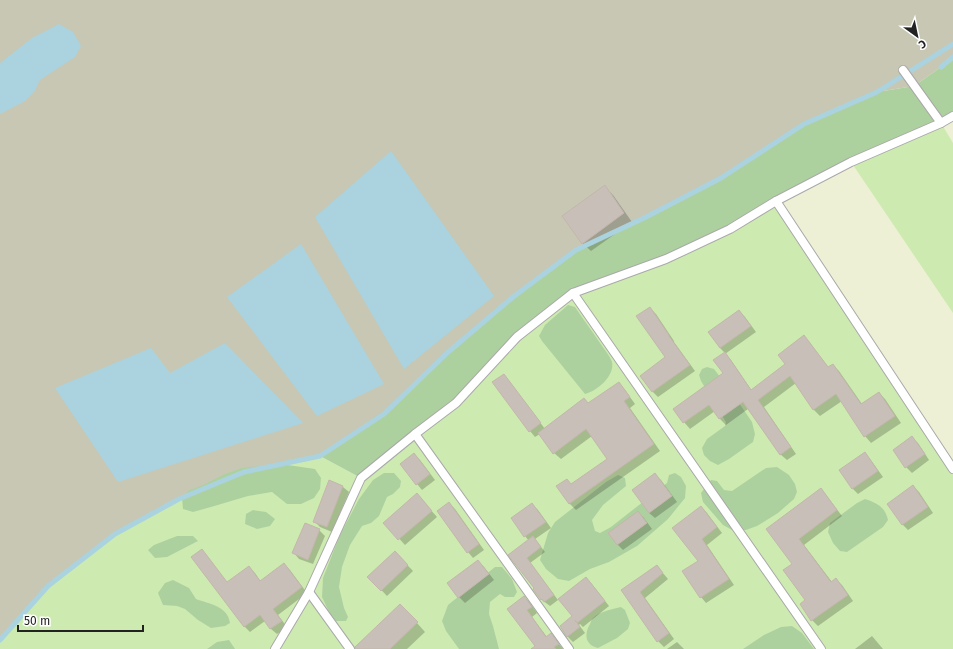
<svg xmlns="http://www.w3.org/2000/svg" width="953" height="649" font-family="'Fira Sans',sans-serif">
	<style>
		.construction { fill: #c7c7b4 }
		.farmland { fill: #eef0d5 }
		.grass { fill: #cdebb0 }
		.forest { fill: #add19e }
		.water { fill: #aad3df }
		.shadow { fill: #0003 }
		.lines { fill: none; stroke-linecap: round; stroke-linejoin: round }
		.stream { stroke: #aad3df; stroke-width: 5 }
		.building { fill: #c7bfb8; stroke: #c4b6ab }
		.service-casing { stroke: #a9a9a9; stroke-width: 10 }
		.service { stroke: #fff; stroke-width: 8 }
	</style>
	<rect width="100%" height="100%" fill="#f2efe9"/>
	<path class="construction" d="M0,0H953V57L941,67L914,86L877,92L804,124L721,178L646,217L576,250L447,353L384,414L320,456L244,472L179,499L115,534L48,586L2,638L0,639Z"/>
	<path class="farmland" d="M953,116V469L776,201Z"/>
	<g class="grass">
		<path d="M941,123L953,143V313L851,162Z"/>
		<path d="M776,201L953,469V649H0V639L2,638L48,586L115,534L179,499L244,472L320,456L361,478L517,337L573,293Z"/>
	</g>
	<g class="forest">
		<path d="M953,57V116L851,162L730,229L573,293L517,337L456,403L361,478L320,456L384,414L447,353L513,297L576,250L646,217L721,178L804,124L877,92L914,86L941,67Z"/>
		<path d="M568,305L575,307C583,319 592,331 600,343C604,349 610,356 612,362C615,376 597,391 585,394L542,341L539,336L545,325Z"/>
		<path d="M707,367L714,369L730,390L752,422L755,434L753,442L729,459L718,465L710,461L704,455L702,448L707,439L725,426L726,422L701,381L699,375L702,369Z"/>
		<path d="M281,464L315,469L321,478L320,489L314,498L301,504H287L272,492L248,496L211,507L193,512L183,509L182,498L188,491L203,485L225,474L242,468Z"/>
		<path d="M777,467L789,475L795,484L797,492L794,499L778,513L757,526L746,530H732L723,525L703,502L701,493L711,480L717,481L724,490L732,491L766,468Z"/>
		<path d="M384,473H394L401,481L400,487L393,494L387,497L379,516L371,523L362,526L350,545L342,567L339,587L344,608L348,617L346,621H336L330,614L322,597L323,578L340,535L359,499L373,480Z"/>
		<path d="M675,473L681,477L686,486L685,498L668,519L637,546L609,562L590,569L569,581L558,579L546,569L540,560L548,533L555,522L606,482L618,475L625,478L626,486L603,505L592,520L595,531L600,533L611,527L667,483L669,475Z"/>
		<path d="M865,499C877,503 885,507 888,520L883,527L847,552L840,551L833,543L828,532L830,523L857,503Z"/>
		<path d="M253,510L266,512L275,519L270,526L257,529L245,524L246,514Z"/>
		<path d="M177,536H193L198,541L167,557L155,558L148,550L154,545Z"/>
		<path d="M495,567H502L512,579L517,592L514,597H505L500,594L490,602L489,614L493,626L499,649H459L446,631L442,621L448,605Z"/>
		<path d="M173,580L189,588L196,599C209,604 228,606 230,623L225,626L211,628L198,620L185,609L177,606L163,605L158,593L165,583Z"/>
		<path d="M621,607L625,610L630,623L628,629L617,638L598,648C585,645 584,634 590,624C591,622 591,620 593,618C598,612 613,609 621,607Z"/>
		<path d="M792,626L802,633L814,649H743L764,635L781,627Z"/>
		<path d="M229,640L235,649H207L217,642Z"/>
	</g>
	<g class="water">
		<path d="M59,24L73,32L81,46L75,57L40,80L34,92L25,101L0,114V63L32,38Z"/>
		<path d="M391,151L494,296L404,369L315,217Z"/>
		<path d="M301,244L384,384L317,416L227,297Z"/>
		<path d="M225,343L303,423L118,482L55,388L151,348L170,373Z"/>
	</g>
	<g class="shadow">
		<path d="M605,187L613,195L632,222L591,251L582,243Z"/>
		<path d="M650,308L656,314L674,341V342L695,371L658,397L653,392L666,358Z"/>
		<path d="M739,311L745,317L756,332L725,354L731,360L752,391L786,365L779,355L804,336L810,343L829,368L833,365L839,371L862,404L879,393L885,399L901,423L871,443L865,436L842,401L820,416L814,410L796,383L764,407L796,454L787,460L780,454L748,409L726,425L720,419L715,411L690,429L684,422L674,410L724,374L715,360L725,353L720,348L709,332Z"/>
		<path d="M504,375L509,381L545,429L588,404L619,383L625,390L635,404L630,408L660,451L576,510L569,503L572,485L608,459L592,436L561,459L554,453L540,434L535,437L530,431Z"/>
		<path d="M912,438L918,443L929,460L912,473L906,467Z"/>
		<path d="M865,454L870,459L883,477L858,494L853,489L840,471Z"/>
		<path d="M414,455L420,460L435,480L422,490L417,484Z"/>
		<path d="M655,475L661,480L677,502L655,518L649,513Z"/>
		<path d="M330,481L343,487L349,492L332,532L320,527L314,521Z"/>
		<path d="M913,486L919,492L933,513L908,530L902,524Z"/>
		<path d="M821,489L826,495L842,516L804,545L832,582L836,580L842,585L853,601L818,626L812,620L801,604L807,600L793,564L767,529Z"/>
		<path d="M422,500L437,517L405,545L385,523Z"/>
		<path d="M449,503L455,509L484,550L473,558L468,552Z"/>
		<path d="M532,504L538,510L551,528L535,539L545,552L530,563L558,600L550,606L542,600L534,589H535L510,555L529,541L525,536L512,518Z"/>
		<path d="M701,507L707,513L722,533L707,545L734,585L706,603L701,597L699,561Z"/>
		<path d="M638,512L644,518L652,529L623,550L617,544Z"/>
		<path d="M319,530L325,536L313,564L299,559L294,553Z"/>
		<path d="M202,551L207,556L227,583L249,567L255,573L261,582L284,564L290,570L307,593L278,615L287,627L277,634L271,629L265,621L250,632L245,627L193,557Z"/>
		<path d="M395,552L413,571L387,596L369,577Z"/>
		<path d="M478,561L484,567L494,580L465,603L459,597Z"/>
		<path d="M657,566L668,579L645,598L674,639L664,647L658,641L622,590Z"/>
		<path d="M586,578L591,583L609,606L583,627L580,624L579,625L585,633L573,642L568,637L561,626L573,617Z"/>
		<path d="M524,597L530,603L537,613L532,617L547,637L551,634L556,640L563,649H533L536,647L508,609Z"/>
		<path d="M409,614L425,632L407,649H360Z"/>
		<path d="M872,636L883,649H855Z"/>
		<path d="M677,642L684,649H667Z"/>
	</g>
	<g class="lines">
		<g class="stream">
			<path d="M941,67L953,57"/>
			<path d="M0,640L48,586L115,534L179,499L244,472L320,456L384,414L447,353L513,297L576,250L646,217L721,178L804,124L877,92L953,44"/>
		</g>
	</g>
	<g class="building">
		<path d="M605,185L624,213L582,244L562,216Z"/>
		<path d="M650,307L669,335V336L690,365L652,392L640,376L665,357L636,316Z"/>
		<path d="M739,310L751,326L720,348L708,332Z"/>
		<path d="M804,335L828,367L833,364L861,404L879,392L895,416L864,437L836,394L813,410L790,376L758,400L791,447L780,455L743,402L719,419L709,405L683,423L673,409L723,373L713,360L725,352L751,390L785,364L778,355Z"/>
		<path d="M504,374L541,423L529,432L492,382Z"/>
		<path d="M619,382L630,397L624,401L654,444L569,504L556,486L567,479L571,484L607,459L586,429L553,454L538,433L584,398L588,403Z"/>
		<path d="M912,436L925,454L905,468L893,450Z"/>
		<path d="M865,452L878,471L852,489L839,470Z"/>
		<path d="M414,453L430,474L416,485L400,464Z"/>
		<path d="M655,473L672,496L649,513L632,490Z"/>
		<path d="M329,480L343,486L327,527L313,522Z"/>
		<path d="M913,485L928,507L902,525L887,504Z"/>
		<path d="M821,488L837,510L799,539L831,582L836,578L848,595L811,621L800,604L805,600L783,570L792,564L766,529Z"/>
		<path d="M417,493L432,511L398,540L383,523Z"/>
		<path d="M449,502L479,544L467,553L437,511Z"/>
		<path d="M532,503L546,522L524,537L511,518Z"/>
		<path d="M701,506L717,527L702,539L729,579L700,598L682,571L698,561L672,528Z"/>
		<path d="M638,511L647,523L617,545L608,533Z"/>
		<path d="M305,523L320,529L308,560L292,553Z"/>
		<path d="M533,536L541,547L527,558L554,595L544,602L542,599L541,600L533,589L534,588L508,555Z"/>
		<path d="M202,549L227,582L249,566L260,581L284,563L302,587L273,609L282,621L270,629L260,615L244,627L191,557Z"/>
		<path d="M395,551L408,565L381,591L367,577Z"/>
		<path d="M478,560L489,574L458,598L447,583Z"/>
		<path d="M657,565L663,573L640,592L669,633L657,642L621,590Z"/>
		<path d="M586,577L605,601L577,623L575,620L580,627L567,637L560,626L572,616L558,599Z"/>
		<path d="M524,596L532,607L527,610L546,637L551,633L559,644L554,647L556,649H531L535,646L507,609Z"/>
		<path d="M400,604L418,622L390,649H355V647Z"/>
	</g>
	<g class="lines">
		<g class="service-casing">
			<g id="service">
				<path d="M903,70L941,123"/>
				<path d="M776,201L953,469"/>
				<path d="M415,434L456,403L517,337L573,293"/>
				<path d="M309,592L350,649"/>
				<path d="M275,649L309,592L361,478L415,434L569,649"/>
				<path d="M821,649L573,293L666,259L730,229L776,201L851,162L941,123L953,116"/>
			</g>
		</g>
		<use href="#service" class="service"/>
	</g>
	<g transform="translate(917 36) rotate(147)" stroke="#ffffff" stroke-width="3" paint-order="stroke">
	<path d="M0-3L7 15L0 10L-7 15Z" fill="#222222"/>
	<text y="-6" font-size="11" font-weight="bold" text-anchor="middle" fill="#222222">С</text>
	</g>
	<path d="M18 625v6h125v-6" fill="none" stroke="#222222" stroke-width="2"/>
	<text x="24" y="625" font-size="12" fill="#222222" stroke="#ffffff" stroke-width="3" paint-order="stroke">50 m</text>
</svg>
